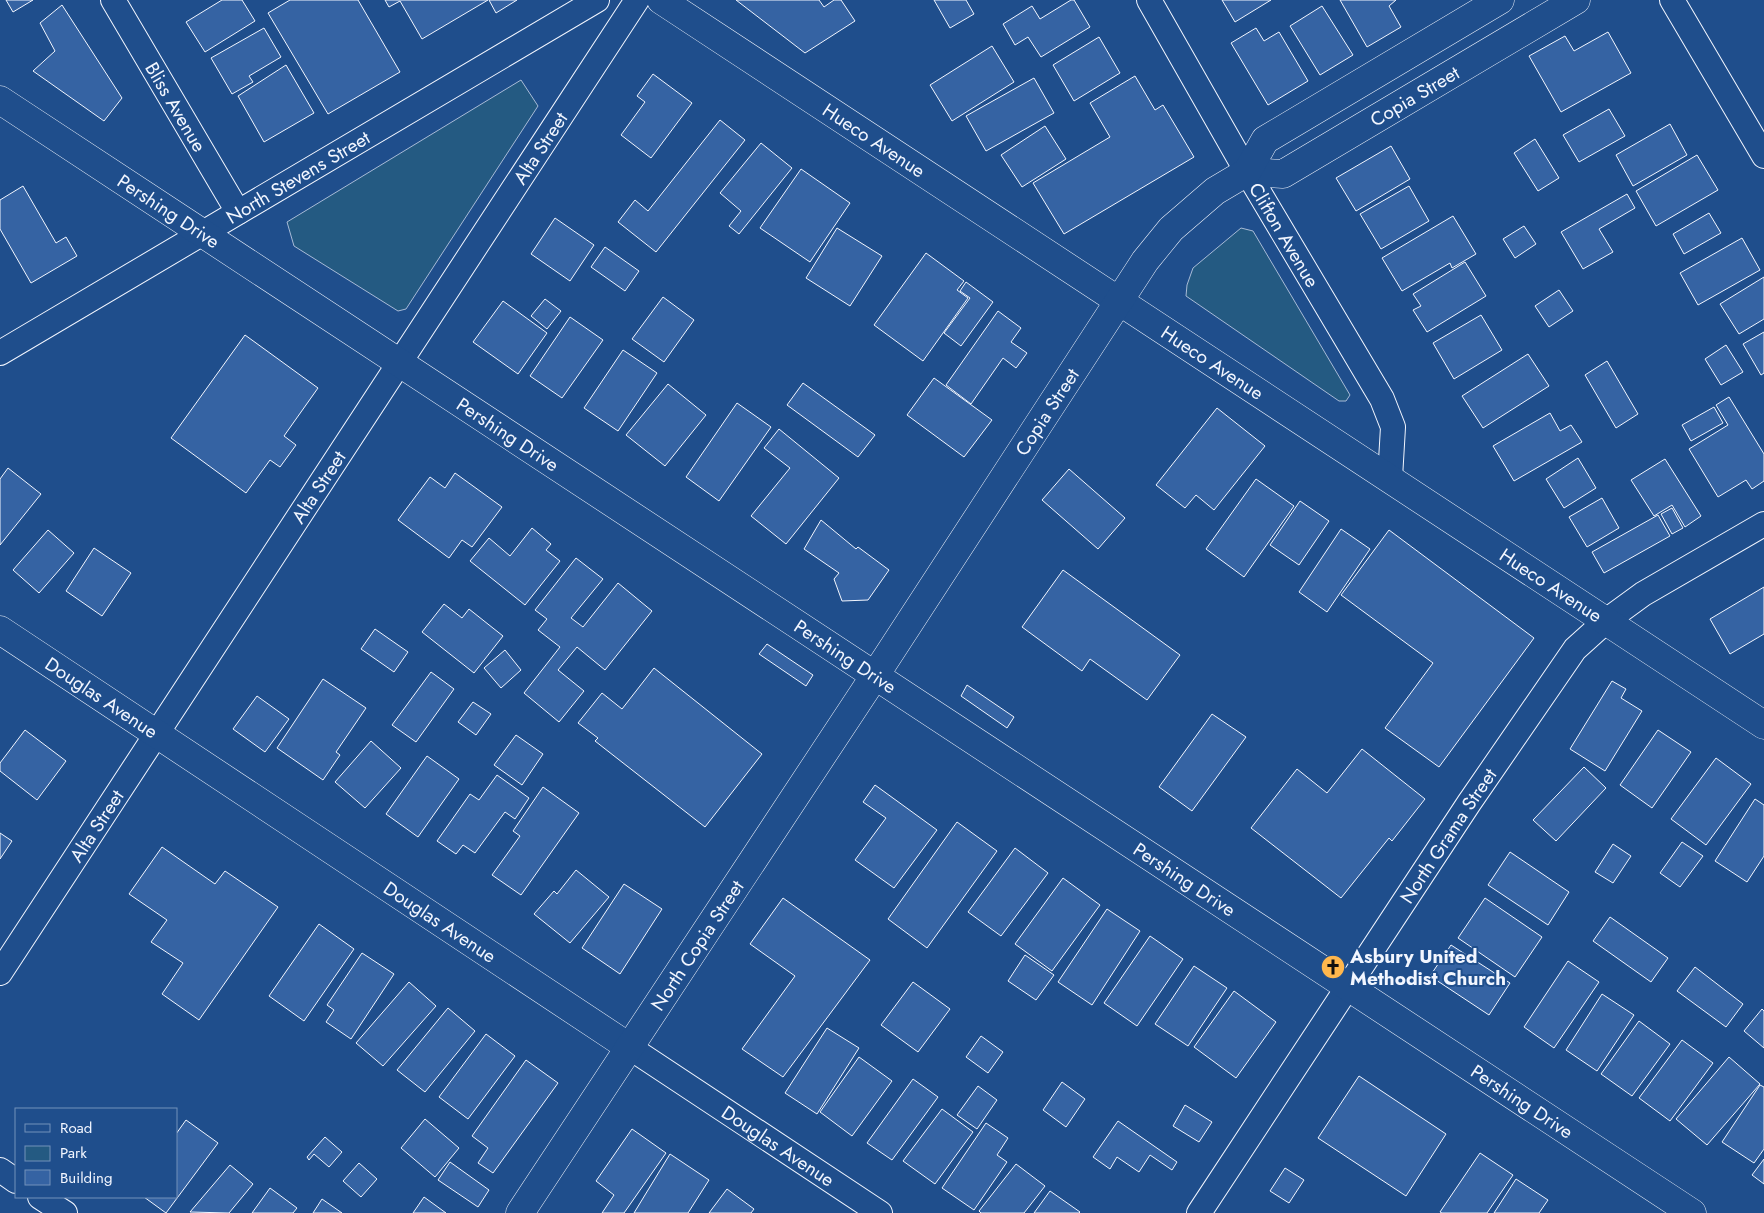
<svg xmlns="http://www.w3.org/2000/svg" width="1764" height="1213" font-family="Jost,sans-serif">
	<style>
		.green { fill: #245a82; stroke: #a8bbd7 }
		.building { fill: #3563a3; stroke: #f2f6ff }
		.lines { fill: none; stroke-linecap: round; stroke-linejoin: round }
		.street-casing { stroke: #f2f6ff; stroke-width: 26 }
		.secondary-casing { stroke: #f2f6ff; stroke-width: 29 }
		.street { stroke: #1f4e8c; stroke-width: 24 }
		.secondary { stroke: #1f4e8c; stroke-width: 28 }
		.labels { text-anchor: middle; stroke-width: 4; stroke-linejoin: round; paint-order: stroke }
		.street-label { font-size: 19px; fill: #f2f6ff; stroke: #1f4e8c }
		.poi-label { font-size: 19px; font-weight: bold; fill: #f2f6ff; stroke: #1f4e8c; text-anchor: start }
	</style>
	<rect width="100%" height="100%" fill="#1f4e8c"/>
	<g class="green">
		<path d="M521,80L538,106L406,309L398,311L294,246L287,222Z"/>
		<path d="M1241,228L1253,231L1350,395L1346,401H1339L1186,296L1187,285L1193,268Z"/>
	</g>
	<g class="building">
		<path d="M6,0H33L13,12Z"/>
		<path d="M222,0H242L255,21L205,52L186,22Z"/>
		<path d="M290,0H358L400,72L328,114L268,13Z"/>
		<path d="M385,0H488L422,39L400,1L389,7Z"/>
		<path d="M489,0H517L496,13Z"/>
		<path d="M736,0H819L824,7L834,0H841L855,21L805,53Z"/>
		<path d="M934,0H966L974,14L950,28Z"/>
		<path d="M1071,0H1074L1090,27L1041,57L1028,37L1015,45L1003,24L1032,6L1040,19Z"/>
		<path d="M1222,0H1271L1235,22Z"/>
		<path d="M1340,0H1396L1389,6L1401,27L1367,47Z"/>
		<path d="M62,5L122,98L104,121L33,71L55,51L40,23Z"/>
		<path d="M1322,6L1353,55L1320,75L1290,26Z"/>
		<path d="M264,28L281,57L249,76L253,82L232,94L211,58Z"/>
		<path d="M1256,28L1264,41L1279,32L1308,81L1268,105L1231,43Z"/>
		<path d="M1608,32L1631,73L1561,112L1529,56L1565,36L1574,51Z"/>
		<path d="M1099,37L1120,73L1074,101L1053,65Z"/>
		<path d="M992,46L1014,82L952,121L930,85Z"/>
		<path d="M286,65L314,113L264,142L238,96Z"/>
		<path d="M653,74L692,103L651,158L621,135L645,102L637,96Z"/>
		<path d="M1135,76L1155,110L1163,105L1194,157L1064,234L1033,183L1110,137L1090,103Z"/>
		<path d="M1034,78L1054,113L986,151L966,116Z"/>
		<path d="M1609,109L1625,136L1579,162L1563,135Z"/>
		<path d="M720,120L745,140L656,252L618,222L635,200L648,211Z"/>
		<path d="M1670,124L1687,155L1633,186L1616,155Z"/>
		<path d="M1045,126L1066,159L1022,187L1001,155Z"/>
		<path d="M1535,139L1559,178L1538,191L1514,153Z"/>
		<path d="M761,143L792,168L739,234L729,226L741,211L720,193Z"/>
		<path d="M1391,146L1410,179L1356,211L1336,178Z"/>
		<path d="M1697,155L1718,190L1656,226L1636,191Z"/>
		<path d="M801,169L850,203L810,262L760,228Z"/>
		<path d="M23,186L56,243L66,237L77,256L31,283L0,229V200Z"/>
		<path d="M1409,186L1429,221L1381,249L1360,214Z"/>
		<path d="M1627,194L1635,208L1599,229L1613,252L1583,269L1561,232Z"/>
		<path d="M1709,213L1721,233L1684,254L1673,234Z"/>
		<path d="M1453,216L1476,254L1452,268L1450,263L1402,291L1382,258Z"/>
		<path d="M555,218L594,245L570,281L531,254Z"/>
		<path d="M1524,226L1536,244L1515,258L1503,239Z"/>
		<path d="M837,228L882,256L850,306L806,278Z"/>
		<path d="M1742,238L1760,270L1698,305L1680,273Z"/>
		<path d="M605,247L639,271L625,291L591,267Z"/>
		<path d="M926,253L964,281L957,290L968,298L923,361L874,325Z"/>
		<path d="M1465,262L1486,296L1427,332L1413,310L1421,306L1413,294Z"/>
		<path d="M1764,277V319L1739,334L1720,304Z"/>
		<path d="M966,282L993,302L961,346L944,333L970,298L960,291Z"/>
		<path d="M1559,290L1573,311L1549,327L1535,306Z"/>
		<path d="M663,297L694,320L664,362L632,339Z"/>
		<path d="M545,299L561,311L547,329L531,316Z"/>
		<path d="M503,301L547,333L518,374L473,342Z"/>
		<path d="M998,311L1021,328L1011,342L1027,353L1016,368L1003,358L971,404L946,385Z"/>
		<path d="M1481,315L1502,350L1454,379L1433,343Z"/>
		<path d="M570,317L603,340L562,398L530,376Z"/>
		<path d="M1764,332V373L1761,375L1743,344Z"/>
		<path d="M245,335L318,388L284,436L296,445L280,467L270,460L246,493L171,438Z"/>
		<path d="M1726,345L1743,372L1721,385L1705,359Z"/>
		<path d="M623,350L657,373L618,431L584,408Z"/>
		<path d="M1528,354L1549,386L1483,428L1462,396Z"/>
		<path d="M1607,361L1638,414L1616,428L1585,375Z"/>
		<path d="M934,378L992,420L964,457L907,415Z"/>
		<path d="M803,383L875,435L858,457L787,405Z"/>
		<path d="M668,384L706,415L665,466L626,435Z"/>
		<path d="M1729,397L1764,454V481L1752,489L1746,480L1718,497L1689,449L1728,425L1716,405Z"/>
		<path d="M737,403L771,427L719,501L686,477Z"/>
		<path d="M1714,407L1723,423L1691,441L1682,425Z"/>
		<path d="M1217,408L1265,446L1214,510L1196,495L1185,508L1156,485Z"/>
		<path d="M1550,413L1560,431L1571,425L1582,442L1514,481L1493,446Z"/>
		<path d="M779,429L839,478L786,544L751,516L790,468L764,448Z"/>
		<path d="M1578,458L1596,488L1564,508L1546,479Z"/>
		<path d="M1665,459L1701,516L1685,527L1672,505L1654,516L1631,480Z"/>
		<path d="M8,468L41,494L0,545V479Z"/>
		<path d="M1069,469L1125,518L1098,549L1042,500Z"/>
		<path d="M455,473L502,507L472,547L462,540L449,558L398,520L430,477L445,488Z"/>
		<path d="M1256,479L1294,506L1244,577L1206,549Z"/>
		<path d="M1602,498L1619,528L1587,547L1569,517Z"/>
		<path d="M1300,501L1329,521L1299,565L1270,545Z"/>
		<path d="M1672,508L1683,528L1672,534L1661,514Z"/>
		<path d="M1658,515L1670,536L1604,573L1592,552Z"/>
		<path d="M821,520L856,549L858,547L889,570L868,600L842,601L834,579L839,573L804,549Z"/>
		<path d="M532,528L551,544L546,550L560,561L525,605L470,561L489,538L510,556Z"/>
		<path d="M1341,529L1370,549L1327,612L1299,592Z"/>
		<path d="M48,530L74,553L39,593L13,570Z"/>
		<path d="M1389,530L1534,638L1439,767L1385,728L1433,663L1341,595Z"/>
		<path d="M94,548L131,573L102,616L66,591Z"/>
		<path d="M576,558L603,579L571,618L583,627L618,583L652,611L605,670L577,647L558,670L584,691L559,722L524,693L560,647L538,630L547,619L535,610Z"/>
		<path d="M1063,570L1180,655L1147,700L1090,659L1082,671L1022,627Z"/>
		<path d="M1764,587V634L1730,654L1710,619Z"/>
		<path d="M444,604L462,618L469,609L503,636L474,673L422,632Z"/>
		<path d="M375,629L408,652L394,672L361,649Z"/>
		<path d="M767,644L813,675L806,686L759,654Z"/>
		<path d="M505,650L521,670L501,688L484,668Z"/>
		<path d="M654,668L762,754L705,827L595,741L598,738L578,723L602,693L622,709Z"/>
		<path d="M431,672L454,689L416,742L392,725Z"/>
		<path d="M323,679L366,708L336,752L340,755L323,780L277,748Z"/>
		<path d="M1612,681L1626,689L1621,698L1642,711L1605,771L1570,749Z"/>
		<path d="M967,685L1014,717L1007,728L961,696Z"/>
		<path d="M257,696L289,719L265,752L233,729Z"/>
		<path d="M473,702L491,714L476,735L458,722Z"/>
		<path d="M1212,714L1246,737L1192,811L1159,787Z"/>
		<path d="M25,730L66,761L37,800L0,771V763Z"/>
		<path d="M1658,730L1691,752L1652,808L1620,785Z"/>
		<path d="M516,735L543,754L522,785L494,765Z"/>
		<path d="M371,741L401,768L365,808L335,782Z"/>
		<path d="M1362,749L1425,799L1392,841L1389,838L1341,898L1251,828L1297,769L1327,793Z"/>
		<path d="M427,756L459,779L418,837L386,814Z"/>
		<path d="M1716,758L1751,784L1706,845L1671,819Z"/>
		<path d="M1584,767L1606,788L1556,841L1533,820Z"/>
		<path d="M497,775L529,798L515,819L505,812L475,853L463,845L456,854L437,841L470,794L479,800Z"/>
		<path d="M875,785L937,830L894,888L855,860L886,818L863,802Z"/>
		<path d="M543,787L579,813L521,895L492,875L520,836L513,831Z"/>
		<path d="M1755,799L1764,805V856L1747,882L1715,861Z"/>
		<path d="M957,822L997,851L927,948L888,919Z"/>
		<path d="M0,833L12,841L0,859Z"/>
		<path d="M1682,842L1703,856L1680,887L1660,873Z"/>
		<path d="M1613,844L1631,856L1613,883L1595,872Z"/>
		<path d="M162,847L215,884L225,871L278,907L199,1020L162,994L183,963L151,942L167,920L129,894Z"/>
		<path d="M1015,848L1048,873L1001,936L968,912Z"/>
		<path d="M1510,852L1569,892L1548,925L1488,885Z"/>
		<path d="M576,870L609,897L570,943L534,914L554,891L557,894Z"/>
		<path d="M1063,878L1100,905L1052,971L1015,944Z"/>
		<path d="M624,884L662,909L620,974L582,948Z"/>
		<path d="M783,898L870,960L783,1077L742,1049L795,976L750,944Z"/>
		<path d="M1485,898L1542,937L1515,977L1458,938Z"/>
		<path d="M1107,909L1140,931L1092,1005L1058,982Z"/>
		<path d="M1610,917L1668,958L1651,982L1593,941Z"/>
		<path d="M319,924L354,949L304,1021L269,996Z"/>
		<path d="M1150,936L1183,959L1137,1026L1104,1003Z"/>
		<path d="M1451,945L1510,983L1489,1015L1430,976Z"/>
		<path d="M362,953L394,974L351,1039L326,1022L334,1010L327,1005Z"/>
		<path d="M1025,955L1054,975L1036,1000L1008,981Z"/>
		<path d="M1568,961L1599,982L1554,1048L1524,1027Z"/>
		<path d="M1194,966L1227,988L1188,1046L1155,1024Z"/>
		<path d="M1695,967L1743,1004L1726,1027L1677,991Z"/>
		<path d="M409,982L436,1006L383,1066L356,1043Z"/>
		<path d="M913,982L950,1009L918,1052L881,1025Z"/>
		<path d="M1234,991L1276,1022L1236,1078L1194,1047Z"/>
		<path d="M1602,994L1634,1015L1597,1071L1566,1050Z"/>
		<path d="M448,1008L475,1031L425,1092L397,1070Z"/>
		<path d="M1762,1009L1764,1011V1048L1744,1031Z"/>
		<path d="M1639,1021L1670,1044L1632,1096L1601,1074Z"/>
		<path d="M827,1028L859,1048L817,1114L785,1093Z"/>
		<path d="M486,1034L515,1056L468,1119L439,1097Z"/>
		<path d="M981,1036L1003,1052L988,1073L966,1057Z"/>
		<path d="M1682,1040L1713,1063L1670,1121L1639,1098Z"/>
		<path d="M859,1057L892,1081L852,1136L820,1112Z"/>
		<path d="M1729,1057L1760,1084L1707,1145L1676,1119Z"/>
		<path d="M526,1060L558,1083L493,1173L478,1163L488,1148L472,1136Z"/>
		<path d="M1359,1076L1446,1134L1406,1196L1318,1138Z"/>
		<path d="M913,1079L938,1097L892,1160L867,1143Z"/>
		<path d="M1062,1082L1085,1099L1066,1127L1043,1110Z"/>
		<path d="M1760,1085L1764,1087V1149L1754,1163L1722,1142Z"/>
		<path d="M978,1086L997,1100L977,1129L957,1115Z"/>
		<path d="M1185,1105L1212,1122L1199,1142L1173,1126Z"/>
		<path d="M942,1109L973,1132L935,1184L903,1161Z"/>
		<path d="M425,1119L459,1148L435,1177L401,1148Z"/>
		<path d="M186,1120L218,1143L166,1213L144,1197H176V1134Z"/>
		<path d="M1118,1121L1177,1162L1172,1170L1150,1155L1139,1172L1117,1157L1110,1169L1093,1157Z"/>
		<path d="M986,1123L1008,1138L997,1155L1007,1162L974,1210L942,1188Z"/>
		<path d="M632,1129L666,1153L624,1213H602L614,1195L596,1181Z"/>
		<path d="M325,1137L342,1152L329,1167L314,1154L309,1160L307,1157Z"/>
		<path d="M1480,1153L1513,1175L1487,1213H1442L1440,1212Z"/>
		<path d="M670,1154L709,1180L688,1213H634Z"/>
		<path d="M1764,1159V1184L1752,1175Z"/>
		<path d="M450,1162L489,1190L478,1207L438,1180Z"/>
		<path d="M359,1163L377,1179L361,1197L343,1181Z"/>
		<path d="M1016,1164L1045,1186L1024,1213H981L979,1211Z"/>
		<path d="M230,1165L253,1184L229,1213L190,1212Z"/>
		<path d="M1285,1168L1304,1180L1289,1203L1270,1191Z"/>
		<path d="M1516,1179L1548,1200L1539,1213H1494Z"/>
		<path d="M270,1188L297,1208L293,1213H252Z"/>
		<path d="M727,1189L754,1209L751,1213H709Z"/>
		<path d="M1050,1191L1080,1212L1079,1213H1034Z"/>
		<path d="M424,1197L446,1213H413Z"/>
		<path d="M322,1199L342,1213H313Z"/>
	</g>
	<g class="lines">
		<g class="street-casing">
			<g id="street">
				<path id="s1" d="M113,0L238,212"/>
				<path id="s2" d="M1149,0L1247,172L1382,399L1393,427L1390,478"/>
				<path d="M1672,0L1764,156"/>
				<path id="s3" d="M0,353L597,0"/>
				<path id="s4" d="M0,973L637,0"/>
				<path id="s5" d="M629,1047L880,1213"/>
				<path d="M0,1170L16,1181"/>
				<path d="M40,1197L65,1213"/>
				<path id="s6" d="M1199,1213L1469,803L1575,649L1606,621L1643,594L1764,524"/>
			</g>
		</g>
		<g class="secondary-casing">
			<g id="secondary">
				<path id="s7" d="M661,0L1764,725"/>
				<path id="s8" d="M0,100L1692,1213"/>
				<path id="s9" d="M1247,172L1283,174L1576,0"/>
				<path id="s10" d="M0,630L629,1047"/>
				<path id="s11" d="M520,1213L874,677L1145,261L1171,229L1215,191L1247,172L1265,140L1500,0"/>
			</g>
		</g>
		<use href="#street" class="street"/>
		<use href="#secondary" class="secondary"/>
	</g>
	<defs>
		<g id="church-disc" transform="scale(1.25)"><circle r="9.5" fill="#ffb74d" stroke="#1f4e8c"/><path d="M-1.2-6h2.4v3.5h3.3v2.4h-3.3V6h-2.4V-.1h-3.3v-2.4h3.3Z" fill="#111"/></g>
	</defs>
	<g fill-rule="evenodd">
		<use href="#church-disc" x="1333" y="967"/>
	</g>
	<g class="labels">
		<g class="street-label">
			<text dy="7" stroke="none"><textPath href="#s9" startOffset="189">Copia Street</textPath></text>
			<text dy="7" stroke="none"><textPath href="#s1" startOffset="124">Bliss Avenue</textPath></text>
			<text dy="7" stroke="none"><textPath href="#s7" startOffset="255">Hueco Avenue</textPath></text>
			<text dy="7" stroke="none"><textPath href="#s4" startOffset="986">Alta Street</textPath></text>
			<text dy="7" stroke="none"><textPath href="#s3" startOffset="346">North Stevens Street</textPath></text>
			<text dy="7" stroke="none"><textPath href="#s8" startOffset="202">Pershing Drive</textPath></text>
			<text dy="7" stroke="none"><textPath href="#s2" startOffset="271">Clifton Avenue</textPath></text>
			<text dy="7" stroke="none"><textPath href="#s7" startOffset="660">Hueco Avenue</textPath></text>
			<text dy="7" stroke="none"><textPath href="#s11" startOffset="959">Copia Street</textPath></text>
			<text dy="7" stroke="none"><textPath href="#s8" startOffset="608">Pershing Drive</textPath></text>
			<text dy="7" stroke="none"><textPath href="#s4" startOffset="581">Alta Street</textPath></text>
			<text dy="7" stroke="none"><textPath href="#s7" startOffset="1065">Hueco Avenue</textPath></text>
			<text dy="7" stroke="none"><textPath href="#s8" startOffset="1012">Pershing Drive</textPath></text>
			<text dy="7" stroke="none"><textPath href="#s10" startOffset="122">Douglas Avenue</textPath></text>
			<text dy="7" stroke="none"><textPath href="#s4" startOffset="176">Alta Street</textPath></text>
			<text dy="7" stroke="none"><textPath href="#s6" startOffset="452">North Grama Street</textPath></text>
			<text dy="7" stroke="none"><textPath href="#s8" startOffset="1418">Pershing Drive</textPath></text>
			<text dy="7" stroke="none"><textPath href="#s10" startOffset="528">Douglas Avenue</textPath></text>
			<text dy="7" stroke="none"><textPath href="#s11" startOffset="321">North Copia Street</textPath></text>
			<text dy="7" stroke="none"><textPath href="#s8" startOffset="1822">Pershing Drive</textPath></text>
			<text dy="7" stroke="none"><textPath href="#s5" startOffset="179">Douglas Avenue</textPath></text>
		</g>
		<g class="poi-label">
			<text x="1350" y="963">Asbury United<tspan x="1350" dy="22">Methodist Church</tspan></text>
		</g>
	</g>
	<rect x="15" y="1108" width="162" height="90" fill="#1f4e8c" stroke="#7391ba"/>
	<rect x="25" y="1124" width="25" height="8" fill="#1f4e8c" stroke="#7391ba"/>
	<text x="60" y="1133" font-size="15" fill="#f2f6ff">Road</text>
	<rect x="25" y="1146" width="25" height="15" fill="#245a82" stroke="#7391ba"/>
	<text x="60" y="1158" font-size="15" fill="#f2f6ff">Park</text>
	<rect x="25" y="1170" width="25" height="15" fill="#3563a3" stroke="#7391ba"/>
	<text x="60" y="1183" font-size="15" fill="#f2f6ff">Building</text>
</svg>
